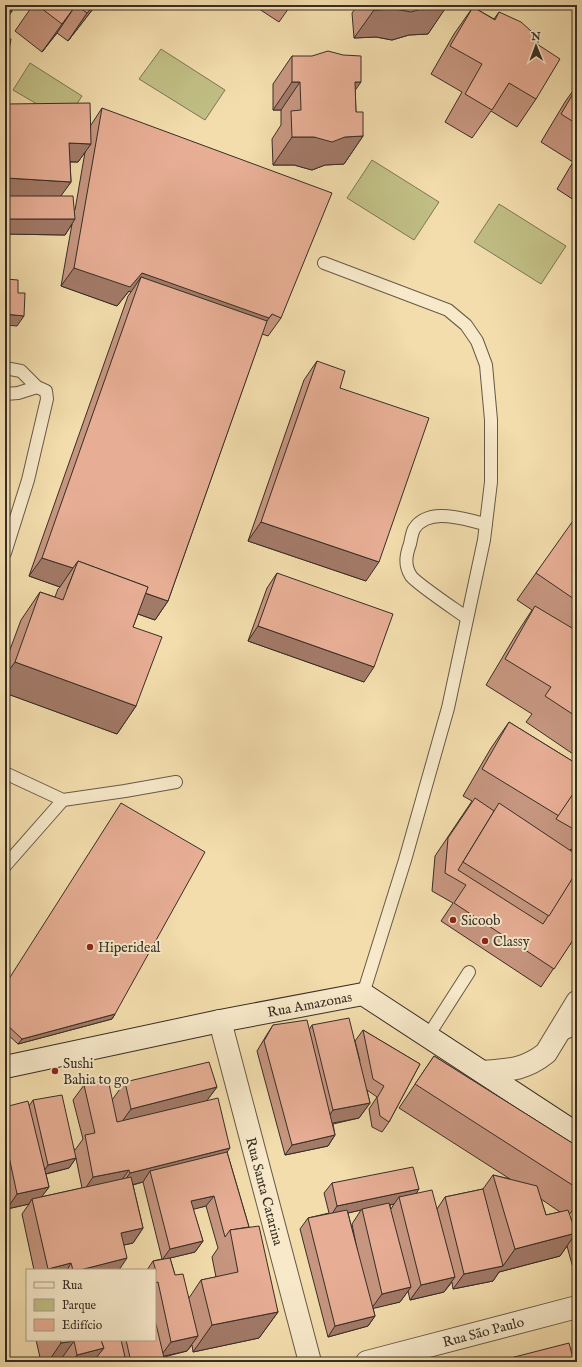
<svg xmlns="http://www.w3.org/2000/svg" width="582" height="1367" font-family="'IM FELL English',serif">
	<style>
		.green { fill: #c1bf85; stroke: #7c7656 }
		.lines { fill: none; stroke-linecap: round; stroke-linejoin: round }
		.service-casing { stroke: #665a48; stroke-width: 14 }
		.minor-casing { stroke: #665a48; stroke-width: 24 }
		.tertiary-casing { stroke: #665a48; stroke-width: 24 }
		.secondary-casing { stroke: #372e26; stroke-width: 24 }
		.service { stroke: #f7e9ca; stroke-width: 12 }
		.minor { stroke: #f7e9ca; stroke-width: 22 }
		.tertiary { stroke: #f7e9ca; stroke-width: 22 }
		.secondary { stroke: #f7e9ca; stroke-width: 22 }
		.wall { fill: #c79680; stroke: #372e26; fill-rule: evenodd }
		.shaded-wall { fill: #a27a68; stroke: #372e26 }
		.building { fill: #e7ae95; stroke: #372e26 }
		.poi-dot { fill: #8f2418; stroke: #f7e9ca; stroke-width: 1.5 }
		.labels { text-anchor: middle; stroke-width: 4; stroke-linejoin: round; paint-order: stroke }
		.poi-label { font-size: 14px; fill: #372e26; stroke: #f7e9ca; text-anchor: start }
		.street-label { font-size: 14px; fill: #372e26; stroke: #f7e9ca }
	</style>
	<rect width="100%" height="100%" fill="#f3ddad"/>
	<filter id="stains"><feTurbulence type="fractalNoise" baseFrequency=".005" numOctaves="4"/><feColorMatrix values="0 0 0 0 .2 0 0 0 0 .09 0 0 0 0 .02 0 0 0 .5 -.17"/></filter>
	<radialGradient id="worn" r=".72"><stop offset=".6" stop-color="#630" stop-opacity="0"/><stop offset="1" stop-color="#630" stop-opacity=".3"/></radialGradient>
	<g class="green">
		<path d="M161,49L225,90L205,120L139,79Z"/>
		<path d="M30,63L82,96L66,121L13,90Z"/>
		<path d="M372,160L439,202L414,240L347,198Z"/>
		<path d="M499,204L566,246L541,284L474,242Z"/>
	</g>
	<g class="lines">
		<g class="service-casing">
			<g id="service">
				<path d="M324,263L448,310L466,325L477,341L486,365L491,420V482L484,540L448,708L405,860L363,994"/>
				<path d="M5,368L21,371L37,387L46,391L47,399L28,480L5,553"/>
				<path d="M5,394L18,393L37,387"/>
				<path d="M467,618C456,610 417,584 411,576C404,565 406,555 410,544C411,539 412,533 414,529C429,506 465,520 486,524"/>
				<path d="M5,773L63,800L125,791L176,782"/>
				<path d="M5,866L63,800"/>
				<path d="M428,1036L469,972"/>
				<path d="M558,1036L577,1028"/>
			</g>
		</g>
		<g class="minor-casing">
			<g id="minor">
				<path id="s1" d="M220,1021L310,1362"/>
				<path d="M483,1072C508,1070 525,1070 546,1053L577,1002"/>
			</g>
		</g>
		<g class="tertiary-casing">
			<g id="tertiary">
				<path id="s2" d="M367,1362L577,1307"/>
			</g>
		</g>
		<g class="secondary-casing">
			<g id="secondary">
				<path id="s3" d="M5,1067L220,1021L363,994L577,1134"/>
			</g>
		</g>
		<use href="#service" class="service"/>
		<use href="#minor" class="minor"/>
		<use href="#tertiary" class="tertiary"/>
		<use href="#secondary" class="secondary"/>
	</g>
	<g class="wall">
		<path d="M33,5H96L68,41L57,33L42,52L15,31Z"/>
		<path d="M253,5H291L279,22Z"/>
		<path d="M358,5H447L428,34L409,35L392,40L376,37L354,38L352,13Z"/>
		<path d="M473,7L494,19L499,12L537,44L536,99L517,127L491,111L472,138L445,122L462,92L431,74L454,34Z"/>
		<path d="M292,56L355,90L356,112L363,136L344,164L325,165L312,170L294,165H273L272,139L281,125V110H273V84Z"/>
		<path d="M577,85V202L557,189L573,162L541,142L565,102Z"/>
		<path d="M102,108L281,318L268,336L262,334L168,601L155,620L138,614L133,627L136,706L117,734L5,693V663L21,620L40,592L55,597L58,589L60,587L29,576L128,296L131,292L129,291L117,306L61,286L72,224L65,235L5,234L91,125ZM85,152L75,210L60,196L71,182L70,162H78Z"/>
		<path d="M317,361L340,388L366,581L248,541L304,380Z"/>
		<path d="M577,519V756H576L526,722L532,714L486,685L517,633L532,610L517,600L536,573Z"/>
		<path d="M277,573L364,682L248,641L267,588Z"/>
		<path d="M509,722L577,764V934L541,987L441,921L453,903L432,891L435,856L472,801L463,796L491,748Z"/>
		<path d="M5,984L115,1014L112,1019L18,1044L5,1032Z"/>
		<path d="M273,1025L309,1030L312,1025L360,1061L355,1041L363,1030L420,1064L389,1122L382,1132L372,1127L369,1109L377,1097L367,1090L370,1103L359,1118L333,1124L335,1135L328,1146L285,1155L257,1051L266,1036Z"/>
		<path d="M434,1056L577,1146V1204L569,1215L571,1220L577,1212V1267L573,1268L567,1246L560,1256L499,1272L493,1281L453,1289L452,1282L444,1292L410,1300L408,1291L400,1302L373,1308L375,1316L368,1326L328,1337L300,1229L308,1218L329,1213L324,1193L332,1183L417,1193L437,1209L445,1197L483,1189L493,1175L510,1179L399,1108ZM541,1199L560,1212L546,1215ZM394,1204L391,1209L390,1205ZM361,1210L352,1224L357,1249L348,1213Z"/>
		<path d="M125,1082L217,1087L207,1100L227,1152L249,1227L278,1312L259,1338L193,1352L192,1345L187,1351L164,1357L165,1362H41L36,1340H155V1270H147L153,1261L162,1259L143,1182L133,1185L143,1228L133,1243L124,1245L119,1270H34L22,1214L29,1204L7,1209L5,1201V1107L29,1106L33,1100L75,1150L83,1139L73,1100L84,1085L112,1100ZM76,1158L82,1188L41,1197L49,1187L46,1174L69,1168ZM206,1206L218,1248L212,1257L216,1277L201,1280L189,1298L175,1275L170,1258L195,1252L203,1241L193,1209Z"/>
		<path d="M577,1341V1362H575L572,1348Z"/>
	</g>
	<g class="shaded-wall">
		<path d="M76,5L57,33L42,52L62,24Z"/>
		<path d="M94,5H96L68,41L87,13Z"/>
		<path d="M447,6L428,34L409,35L392,40L376,37L354,38L374,10Z"/>
		<path d="M5,11H12L5,22Z"/>
		<path d="M292,82H300L281,110H273Z"/>
		<path d="M355,82H361L342,109Z"/>
		<path d="M363,136L344,164L325,165L312,170L294,165H273L292,137H345Z"/>
		<path d="M69,143L91,144L78,162L56,161Z"/>
		<path d="M7,178L71,182L58,200L5,197V181Z"/>
		<path d="M5,219H75L65,235L5,234Z"/>
		<path d="M74,268L142,273L272,314L259,332L141,277L131,292L129,291L117,306L61,286Z"/>
		<path d="M5,314L24,316L17,326L5,325Z"/>
		<path d="M261,522L379,562L366,581L248,541Z"/>
		<path d="M42,558L73,568L60,587L29,576Z"/>
		<path d="M75,569L168,601L155,620L67,589Z"/>
		<path d="M258,626L374,667L364,682L248,641Z"/>
		<path d="M15,662L136,706L117,734L5,693V676Z"/>
		<path d="M115,1014L112,1019L18,1044L22,1039Z"/>
		<path d="M217,1087L203,1106L118,1127L131,1109Z"/>
		<path d="M370,1103L359,1118L323,1125L333,1110Z"/>
		<path d="M335,1135L328,1146L285,1155L292,1145Z"/>
		<path d="M230,1148L219,1163L150,1171L143,1182L119,1188L130,1173Z"/>
		<path d="M76,1158L69,1168L41,1175L48,1165Z"/>
		<path d="M129,1170L118,1185L83,1192L93,1177Z"/>
		<path d="M49,1187L38,1202L32,1199L29,1204L7,1209L17,1194Z"/>
		<path d="M419,1189L412,1200L399,1197L394,1204L362,1210V1209L361,1210L330,1217L337,1206Z"/>
		<path d="M214,1196L206,1206L183,1212L191,1201Z"/>
		<path d="M143,1228L133,1243L110,1248L121,1233Z"/>
		<path d="M576,1233L560,1256L499,1272L493,1281L453,1289L464,1274L503,1266L515,1249Z"/>
		<path d="M203,1241L195,1252L162,1260L170,1249Z"/>
		<path d="M127,1258L119,1270H80Z"/>
		<path d="M577,1262V1267L573,1268Z"/>
		<path d="M71,1263L67,1270H47L48,1269Z"/>
		<path d="M455,1277L444,1292L410,1300L421,1285Z"/>
		<path d="M411,1287L400,1302L371,1309L382,1294Z"/>
		<path d="M278,1312L259,1338L193,1352L212,1325Z"/>
		<path d="M375,1316L368,1326L328,1337L335,1326Z"/>
		<path d="M198,1336L187,1351L160,1357L171,1342Z"/>
		<path d="M74,1341L59,1362H48L61,1343Z"/>
		<path d="M104,1348L94,1362H72L77,1355Z"/>
		<path d="M125,1357L122,1362H103Z"/>
	</g>
	<g class="building">
		<rect x="5" y="5" width="7" height="6"/>
		<path d="M37,5H94L87,13L76,5L62,24Z"/>
		<path d="M373,5H447V6L428,7L411,12L395,9L374,10Z"/>
		<path d="M473,7L495,20L499,12L521,22L540,39L537,44L560,59L536,99L509,83L492,110L465,94L482,64L450,46Z"/>
		<path d="M5,39H11L5,73Z"/>
		<path d="M328,51L343,55L361,56V82H355L356,112H363V136L345,137L332,142L314,137H292L291,111L301,110L300,82H292V56H312Z"/>
		<path d="M577,87V124L561,114Z"/>
		<path d="M90,103L91,144L69,143L71,182L7,178V187H5V104Z"/>
		<path d="M102,108L332,193L281,318L272,314L269,318L142,273L130,287L74,268Z"/>
		<path d="M5,196H73L75,219H5Z"/>
		<path d="M141,277L267,321L168,601L145,593L148,587L78,561L73,568L42,558Z"/>
		<path d="M5,279L18,280V293H25L24,316L5,314Z"/>
		<path d="M317,361L345,371L340,388L429,418L379,562L261,522Z"/>
		<path d="M575,518L577,519V601L536,573Z"/>
		<path d="M78,561L148,587L133,627L162,637L136,706L15,662L40,592L63,600Z"/>
		<path d="M277,573L393,614L374,667L258,626Z"/>
		<path d="M535,606L577,631V717L545,696L551,687L505,659Z"/>
		<path d="M509,722L577,764V788L559,816L482,769Z"/>
		<path d="M577,788V831L556,819Z"/>
		<path d="M475,798L494,811L458,870L543,924L577,871V934L554,969L454,903L466,885L445,873L448,838Z"/>
		<path d="M121,803L205,852L115,1014L22,1039L5,1023V985Z"/>
		<path d="M499,803L577,855V871L549,916L463,862Z"/>
		<path d="M571,849L577,853V855L570,850Z"/>
		<path d="M349,1018L370,1103L333,1110L312,1025Z"/>
		<path d="M307,1020L335,1135L292,1145L264,1041L273,1025Z"/>
		<path d="M363,1030L420,1064L389,1122L380,1116L377,1098L384,1086L373,1079Z"/>
		<path d="M434,1056L577,1146V1188L415,1084Z"/>
		<path d="M209,1062L217,1087L131,1109L125,1082Z"/>
		<path d="M108,1079L117,1122L218,1098L230,1148L130,1173L129,1170L93,1177L85,1135L95,1133L84,1085Z"/>
		<path d="M62,1095L76,1158L48,1165L33,1100Z"/>
		<path d="M28,1101L49,1187L17,1194L5,1138V1107Z"/>
		<path d="M227,1152L249,1227L230,1230L225,1237L214,1196L191,1201L203,1241L170,1249L150,1171Z"/>
		<path d="M413,1167L419,1189L337,1206L332,1183Z"/>
		<path d="M493,1175L537,1186L546,1215L568,1210L576,1233L515,1249Z"/>
		<path d="M131,1177L143,1228L121,1233L127,1258L80,1270H73L71,1263L48,1269L32,1199Z"/>
		<path d="M483,1189L503,1266L464,1274L445,1197Z"/>
		<path d="M432,1190L455,1277L421,1285L399,1197Z"/>
		<path d="M389,1203L411,1287L382,1294L362,1209Z"/>
		<path d="M347,1210L375,1316L335,1326L308,1218Z"/>
		<path d="M259,1226L278,1312L212,1325L201,1280L238,1272L230,1230Z"/>
		<path d="M170,1258L175,1275L183,1274L198,1336L171,1342L158,1282L155,1283V1271H156L153,1261Z"/>
		<path d="M155,1320L165,1362H131L126,1340H155Z"/>
		<path d="M60,1340H101L104,1348L77,1355L74,1341L61,1343Z"/>
		<path d="M101,1340H121L125,1357L103,1362H97L96,1358L104,1348Z"/>
		<path d="M569,1343L574,1362H495Z"/>
		<path d="M465,1360L466,1362H455Z"/>
	</g>
	<g class="poi-dot">
		<circle cx="453" cy="920" r="4"/>
		<circle cx="485" cy="941" r="4"/>
		<circle cx="90" cy="947" r="4"/>
		<circle cx="55" cy="1071" r="4"/>
	</g>
	<g class="labels">
		<g class="poi-label">
			<text x="461" y="925">Sicoob</text>
			<text x="493" y="946">Classy</text>
			<text x="98" y="952">Hiperideal</text>
			<text x="63" y="1068">Sushi<tspan x="63" dy="16">Bahia to go</tspan></text>
		</g>
		<g class="street-label">
			<text dy="5" stroke="none"><textPath href="#s3" startOffset="311">Rua Amazonas</textPath></text>
			<text dy="5" stroke="none"><textPath href="#s1" startOffset="176">Rua Santa Catarina</textPath></text>
			<text dy="5" stroke="none"><textPath href="#s2" startOffset="120">Rua São Paulo</textPath></text>
		</g>
	</g>
	<rect width="582" height="1367" fill="none" stroke="#f3ddad" stroke-width="20"/>
	<rect x="6" y="6" width="570" height="1355" fill="none" stroke="#372e26" stroke-width="2"/>
	<rect x="10" y="10" width="562" height="1347" fill="none" stroke="#372e26"/>
	<rect x="26" y="1269" width="130" height="72" fill="#f7e9ca" stroke="#aa9e88"/>
	<rect x="34" y="1282" width="20" height="6" fill="#f7e9ca" stroke="#aa9e88"/>
	<text x="62" y="1289" font-size="12" fill="#372e26">Rua</text>
	<rect x="34" y="1299" width="20" height="12" fill="#c1bf85" stroke="#aa9e88"/>
	<text x="62" y="1309" font-size="12" fill="#372e26">Parque</text>
	<rect x="34" y="1319" width="20" height="12" fill="#e7ae95" stroke="#aa9e88"/>
	<text x="62" y="1329" font-size="12" fill="#372e26">Edifício</text>
	<g transform="translate(536 46) rotate(359)" stroke="#f7e9ca" stroke-width="3" paint-order="stroke">
	<path d="M0-3L7 15L0 10L-7 15Z" fill="#372e26"/>
	<text y="-6" font-size="11" font-weight="bold" text-anchor="middle" fill="#372e26">N</text>
	</g>
	<rect width="100%" height="100%" filter="url(#stains)"/>
	<rect width="100%" height="100%" fill="url(#worn)"/>
</svg>
